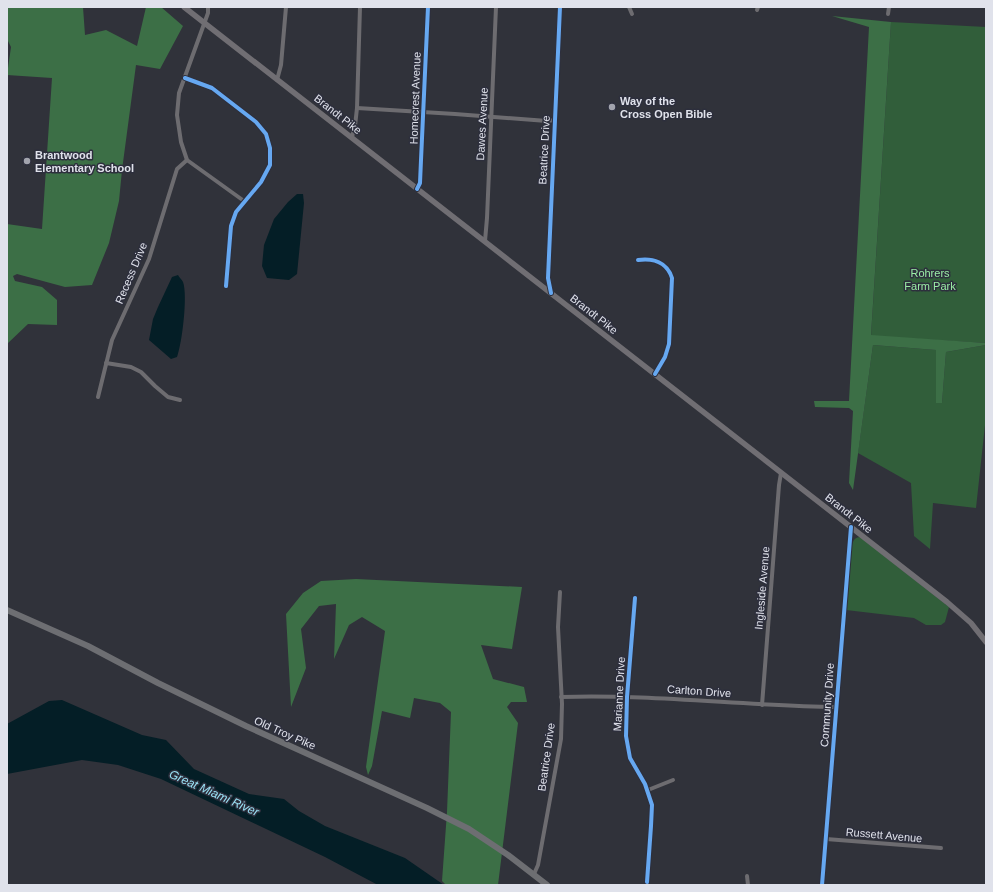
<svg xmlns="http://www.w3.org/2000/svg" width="993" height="892" font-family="Helvetica,sans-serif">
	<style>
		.green { fill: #315e3a }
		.forest { fill: #3c6f46 }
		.water { fill: #041e26 }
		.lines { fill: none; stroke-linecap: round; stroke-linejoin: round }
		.minor { stroke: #6d6c70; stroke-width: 4 }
		.tertiary { stroke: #6d6c70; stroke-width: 5 }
		.secondary { stroke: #706e73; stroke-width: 5.5 }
		.primary { stroke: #6d6e72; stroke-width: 6 }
		.cycleway-casing { stroke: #2d2f3d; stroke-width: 6 }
		.cycleway { stroke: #66a8f1; stroke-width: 4 }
		.poi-dot { fill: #a2a4ad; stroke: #2d2f3d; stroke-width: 1.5 }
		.labels { text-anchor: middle; stroke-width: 3; stroke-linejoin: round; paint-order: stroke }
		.street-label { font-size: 11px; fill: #e0e2eb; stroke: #2d2f3d }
		.poi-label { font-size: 11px; font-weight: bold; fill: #e0e2eb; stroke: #2d2f3d; text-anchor: start }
		.park-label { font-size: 11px; fill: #9aeda5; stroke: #2d2f3d }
		.water-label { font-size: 12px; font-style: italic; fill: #99e1f5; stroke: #2d2f3d }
	</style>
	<rect width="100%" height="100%" fill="#30323a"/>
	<g class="green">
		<path d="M891,22L986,27V343L871,336Z"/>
		<path d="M873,345L936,350L937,403H942L946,352L986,345V416L976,508L933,503L930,549L914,536L911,483L858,453Z"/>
		<path d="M860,537L949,607L945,622L941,625H926L914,618L846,610L851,548C853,542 853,538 860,537Z"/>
	</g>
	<g class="forest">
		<path d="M7,7H83L85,35L106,30L137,46L146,7H161L183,26L160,69L136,65L122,170L119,201L109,243L92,285L65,287L17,274L13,276L15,281L42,287L57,300V325L28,324L7,344V224L42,229L52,78L7,75L11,47L7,39Z"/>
		<path d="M832,16L891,22L871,335L986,343V345L946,352L942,403H936V350L873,345L853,490L849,483L853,411L849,408L815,407L814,401H849L869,27Z"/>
		<path d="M356,579L522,587L512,649L481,645L493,679L524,687L527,702H511L507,707L518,723L498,885H446L442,881L447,812L451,712L440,703L414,698L410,718L382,711L372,766L368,775L366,767L385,631L362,617L349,625L334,659L336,604L319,606L301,629L306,668L291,707L286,614L303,593L321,581Z"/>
	</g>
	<g class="water">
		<path d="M297,194H303L304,203L297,274L289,280L267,278L262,266L264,245L274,219L288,202Z"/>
		<path d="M178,275C179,277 182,280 183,282C188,295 182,344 177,357L171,359L149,340L153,319L158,307L172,277Z"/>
		<path d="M62,700L142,735L166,740L194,769L249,794L284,799L299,811L325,826L405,858L444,885H378L325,857L161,779L118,765L82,760L7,774V724L49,701Z"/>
	</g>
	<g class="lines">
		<g class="minor">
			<path d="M208,7V13L179,93L177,115L181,142L187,160L244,201"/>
			<path d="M629,7L632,14"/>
			<path d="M757,10L758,7"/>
			<path d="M888,14L889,7"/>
			<path d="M185,78L212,88L256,122L266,134L270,148V165L261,182L236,212L231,226L226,286"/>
			<path d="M277,80L281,65L286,7"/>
			<path d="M357,108L455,114L547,121L555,120"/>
			<path d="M352,137L355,126L357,108L360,7"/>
			<path d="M417,189L420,183L421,160L428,7"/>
			<path d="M485,241L487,218L496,7"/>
			<path d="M638,260C653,258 667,262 672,278L669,344L665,357L655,374"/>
			<path d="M106,363L131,367L141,372L155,386L168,397L180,400"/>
			<path d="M98,397L112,340L149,259L177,169L187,160"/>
			<path d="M635,598L627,697L626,736L630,758L645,784L652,805L651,826L647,882"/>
			<path d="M561,697C653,694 745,706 836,707"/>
			<path d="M762,705L779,485L781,473"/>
			<path d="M648,790L673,780"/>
			<path d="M826,839L941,848"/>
			<path d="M534,874L538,865L540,854L561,739L562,704L558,627L560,592"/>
			<path d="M747,876L748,885"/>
			<path d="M822,885L851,527"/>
		</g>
		<path class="tertiary" d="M551,293L548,278L560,7"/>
		<path class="secondary" d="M184,7L947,602L971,623L986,642"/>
		<path class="primary" d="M7,610L88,646L158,683L246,726L427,808L469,829L508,855L547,885"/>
		<g class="cycleway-casing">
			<g id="cycleway">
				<path d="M185,78L212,88L256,122L266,134L270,148V165L261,182L236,212L231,226L226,286"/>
				<path d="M417,189L420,183L421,160L428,7"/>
				<path d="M638,260C653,258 667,262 672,278L669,344L665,357L655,374"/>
				<path d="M551,293L548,278L560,7"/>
				<path d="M635,598L627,697L626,736L630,758L645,784L652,805L651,826L647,882"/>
				<path d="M822,885L851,527"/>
			</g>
		</g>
		<use href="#cycleway" class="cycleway"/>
	</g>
	<g class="poi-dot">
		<circle cx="612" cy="107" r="4"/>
		<circle cx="27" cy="161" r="4"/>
	</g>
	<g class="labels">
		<g class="street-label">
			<text transform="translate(415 98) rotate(-88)" y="4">Homecrest Avenue</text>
			<text transform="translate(338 114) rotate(38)" y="4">Brandt Pike</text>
			<text transform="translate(482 124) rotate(-87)" y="4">Dawes Avenue</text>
			<text transform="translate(544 150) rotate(-87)" y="4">Beatrice Drive</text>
			<text transform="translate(131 273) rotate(-67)" y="4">Recess Drive</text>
			<text transform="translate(594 314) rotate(38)" y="4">Brandt Pike</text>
			<text transform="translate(849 513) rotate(38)" y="4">Brandt Pike</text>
			<text transform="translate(762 588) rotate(-85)" y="4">Ingleside Avenue</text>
			<text transform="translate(699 691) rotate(4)" y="4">Carlton Drive</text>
			<text transform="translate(619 694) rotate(-87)" y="4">Marianne Drive</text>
			<text transform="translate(827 705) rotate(-86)" y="4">Community Drive</text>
			<text transform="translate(285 733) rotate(24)" y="4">Old Troy Pike</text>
			<text transform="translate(546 757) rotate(-82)" y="4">Beatrice Drive</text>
			<text transform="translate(884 835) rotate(5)" y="4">Russett Avenue</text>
		</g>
		<g class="poi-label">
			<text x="620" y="105">Way of the<tspan x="620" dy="13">Cross Open Bible</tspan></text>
			<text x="35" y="159">Brantwood<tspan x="35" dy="13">Elementary School</tspan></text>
		</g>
		<g class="park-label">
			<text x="930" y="277">Rohrers<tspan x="930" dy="13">Farm Park</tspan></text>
		</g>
		<g class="water-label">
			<text transform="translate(214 793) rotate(24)" y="4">Great Miami River</text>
		</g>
	</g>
	<rect width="993" height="892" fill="none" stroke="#e0e2eb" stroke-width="16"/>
</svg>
